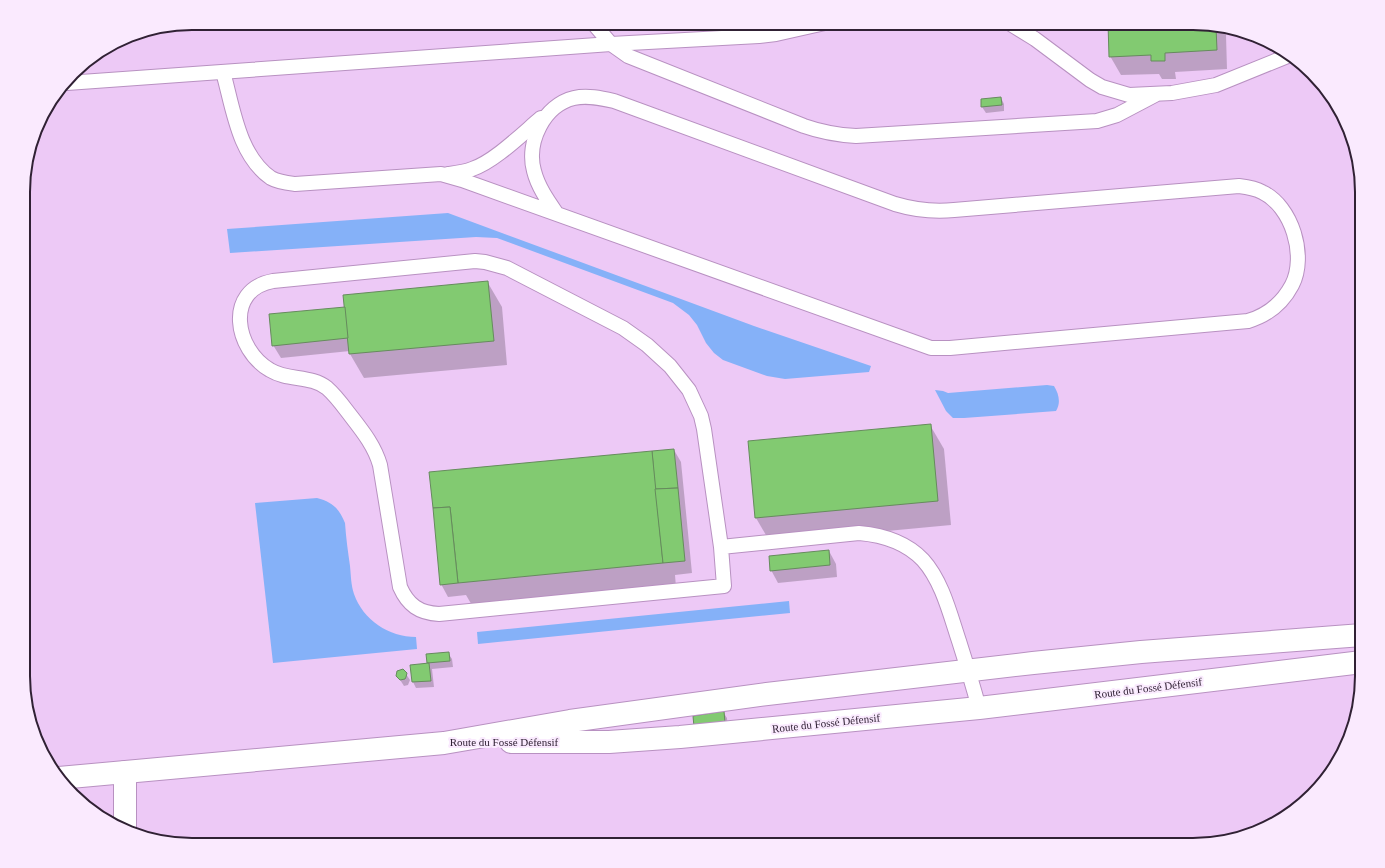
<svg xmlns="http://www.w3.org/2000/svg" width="1385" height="868" font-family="Georgia,serif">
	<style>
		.built { fill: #edc9f6 }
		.water { fill: #85b1f8 }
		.shadow { fill: #0003 }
		.building { fill: #82ca71; stroke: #668b5d }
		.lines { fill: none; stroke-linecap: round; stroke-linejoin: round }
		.lane-casing { stroke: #b891c1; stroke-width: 16 }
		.street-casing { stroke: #b891c1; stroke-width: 24 }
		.lane { stroke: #fff; stroke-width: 14 }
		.street { stroke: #fff; stroke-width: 22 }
		.labels { text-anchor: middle; stroke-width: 4; stroke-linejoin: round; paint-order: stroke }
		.street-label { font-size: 11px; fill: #302134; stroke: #faeafe }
		.rim { fill: none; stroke: #302134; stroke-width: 2 }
	</style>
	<rect width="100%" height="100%" fill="#f7d6fe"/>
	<path class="built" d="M192,23H1194L1247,32L1287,51L1340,108L1362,181V687L1353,730L1334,770L1277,823L1204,845H191L148,839L98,817L51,770L24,698V170L40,117L80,65L127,36Z"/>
	<g class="water">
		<path d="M448,213L754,326L871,366L869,372L785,379L767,376L723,360L714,353L706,343L697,325L689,315L673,303L497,238L476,237L230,253L227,229Z"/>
		<path d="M1047,385L1054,386C1059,394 1061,403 1056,411L964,418H953L946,411L935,390L943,391L948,393Z"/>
		<path d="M317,498C332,502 339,508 345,523C346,538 348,552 350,566C351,576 351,585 354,594C363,620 389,637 416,637L417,649L273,663L255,503Z"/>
		<path d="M789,601L790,613L478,644L477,632Z"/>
	</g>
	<g class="shadow">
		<path d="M1194,23L1222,28L1226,35L1227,69L1175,72L1176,79H1162L1159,74L1121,75L1110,56Z"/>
		<path d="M1001,98L1004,104V111L986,113L982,107Z"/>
		<path d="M488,283L502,307L507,365L364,378L350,354V351L281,358L273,345L346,308Z"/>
		<path d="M930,425L944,449L951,525L770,542L756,518L749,442Z"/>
		<path d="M674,450L681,462L692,573L675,575L676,587L473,607L466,595L448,597L441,584Z"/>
		<path d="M829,551L836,564L837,577L778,583L771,570Z"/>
		<path d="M448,653L452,659L453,667L432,669L434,687L416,688L413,682L411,666L428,664L427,655Z"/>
		<path d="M406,674L410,680L408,685L404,686L397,675Z"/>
		<path d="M723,712L727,718L728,729L721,730Z"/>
	</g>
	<g class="building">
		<path d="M1108,23H1194L1216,27L1217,50L1165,53V61H1151V55L1109,57Z"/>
		<path d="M1001,97L1002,105L981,107V99Z"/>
		<path d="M488,281L494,341L349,354L343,295Z"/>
		<path d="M345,307L348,338L272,346L269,314Z"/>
		<path d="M931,424L938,501L755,518L748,441Z"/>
		<path d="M674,449L678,488L655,489L652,451Z"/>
		<path d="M652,451L663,563L458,583L450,507L433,508L429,472Z"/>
		<path d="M678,488L685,561L663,563L655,489Z"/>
		<path d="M450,507L458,583L440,585L433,508Z"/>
		<path d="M829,550L830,565L770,571L769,556Z"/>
		<path d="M449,652L450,661L427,663L426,654Z"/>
		<path d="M429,663L431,681L412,682L410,665Z"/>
		<path d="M403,669L407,673L406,677L405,679L400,680L396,676L397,671Z"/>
		<path d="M724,711L725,723L694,727L693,716Z"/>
	</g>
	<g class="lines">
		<g class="lane-casing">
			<g id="lane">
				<path d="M593,23L611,44L628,56L804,126C821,132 838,135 856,136L1097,121L1117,115L1155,95"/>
				<path d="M1009,23L1035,39L1090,80L1102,87L1129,95L1172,93L1216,85L1290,55"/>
				<path d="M223,72C233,107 238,155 271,178C278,182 287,183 295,184L441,174L462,180L931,348H950L1248,321C1268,315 1282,304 1292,285C1307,256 1292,206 1262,192C1255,188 1247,187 1239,186L954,210C934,212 915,210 895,204L614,101C601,98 587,95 574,98C544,105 526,142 534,171C538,187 548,201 557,214"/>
				<path d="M67,83L611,44L759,36L776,34L825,23"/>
				<path d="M448,174C456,173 465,172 472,169C494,162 523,133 541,118"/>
				<path d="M721,547L724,586L439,614C419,613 408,605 400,587L380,465C374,444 360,428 347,411C341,403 335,395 327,388C311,375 288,381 270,370C235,350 224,290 273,281L475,261L485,262L507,268L623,328L647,345L670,366L689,390L701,416L704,429L721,547L859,533C882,535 906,542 923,560C942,581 950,614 959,641C966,663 973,686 979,708"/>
			</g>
		</g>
		<g class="street-casing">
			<g id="street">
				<path d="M511,742H609L680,737L979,708L1362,662"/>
				<path d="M59,778L444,743L570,721L767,694L1033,663L1141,652L1362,635"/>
				<path d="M125,829V772"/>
			</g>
		</g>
		<use href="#lane" class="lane"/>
		<use href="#street" class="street"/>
	</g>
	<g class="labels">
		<g class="street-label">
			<text transform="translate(1148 688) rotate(-7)" y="4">Route du Fossé Défensif</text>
			<text transform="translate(826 723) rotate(-6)" y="4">Route du Fossé Défensif</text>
			<text x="504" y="746">Route du Fossé Défensif</text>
		</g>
	</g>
	<path d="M0 0H1385V868H0ZM192 30H1193A162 162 0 0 1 1355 192V676A162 162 0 0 1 1193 838H192A162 162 0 0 1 30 676V192A162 162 0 0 1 192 30Z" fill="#faeafe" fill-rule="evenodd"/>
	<path class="rim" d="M192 30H1193A162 162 0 0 1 1355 192V676A162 162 0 0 1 1193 838H192A162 162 0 0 1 30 676V192A162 162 0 0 1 192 30Z"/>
</svg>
